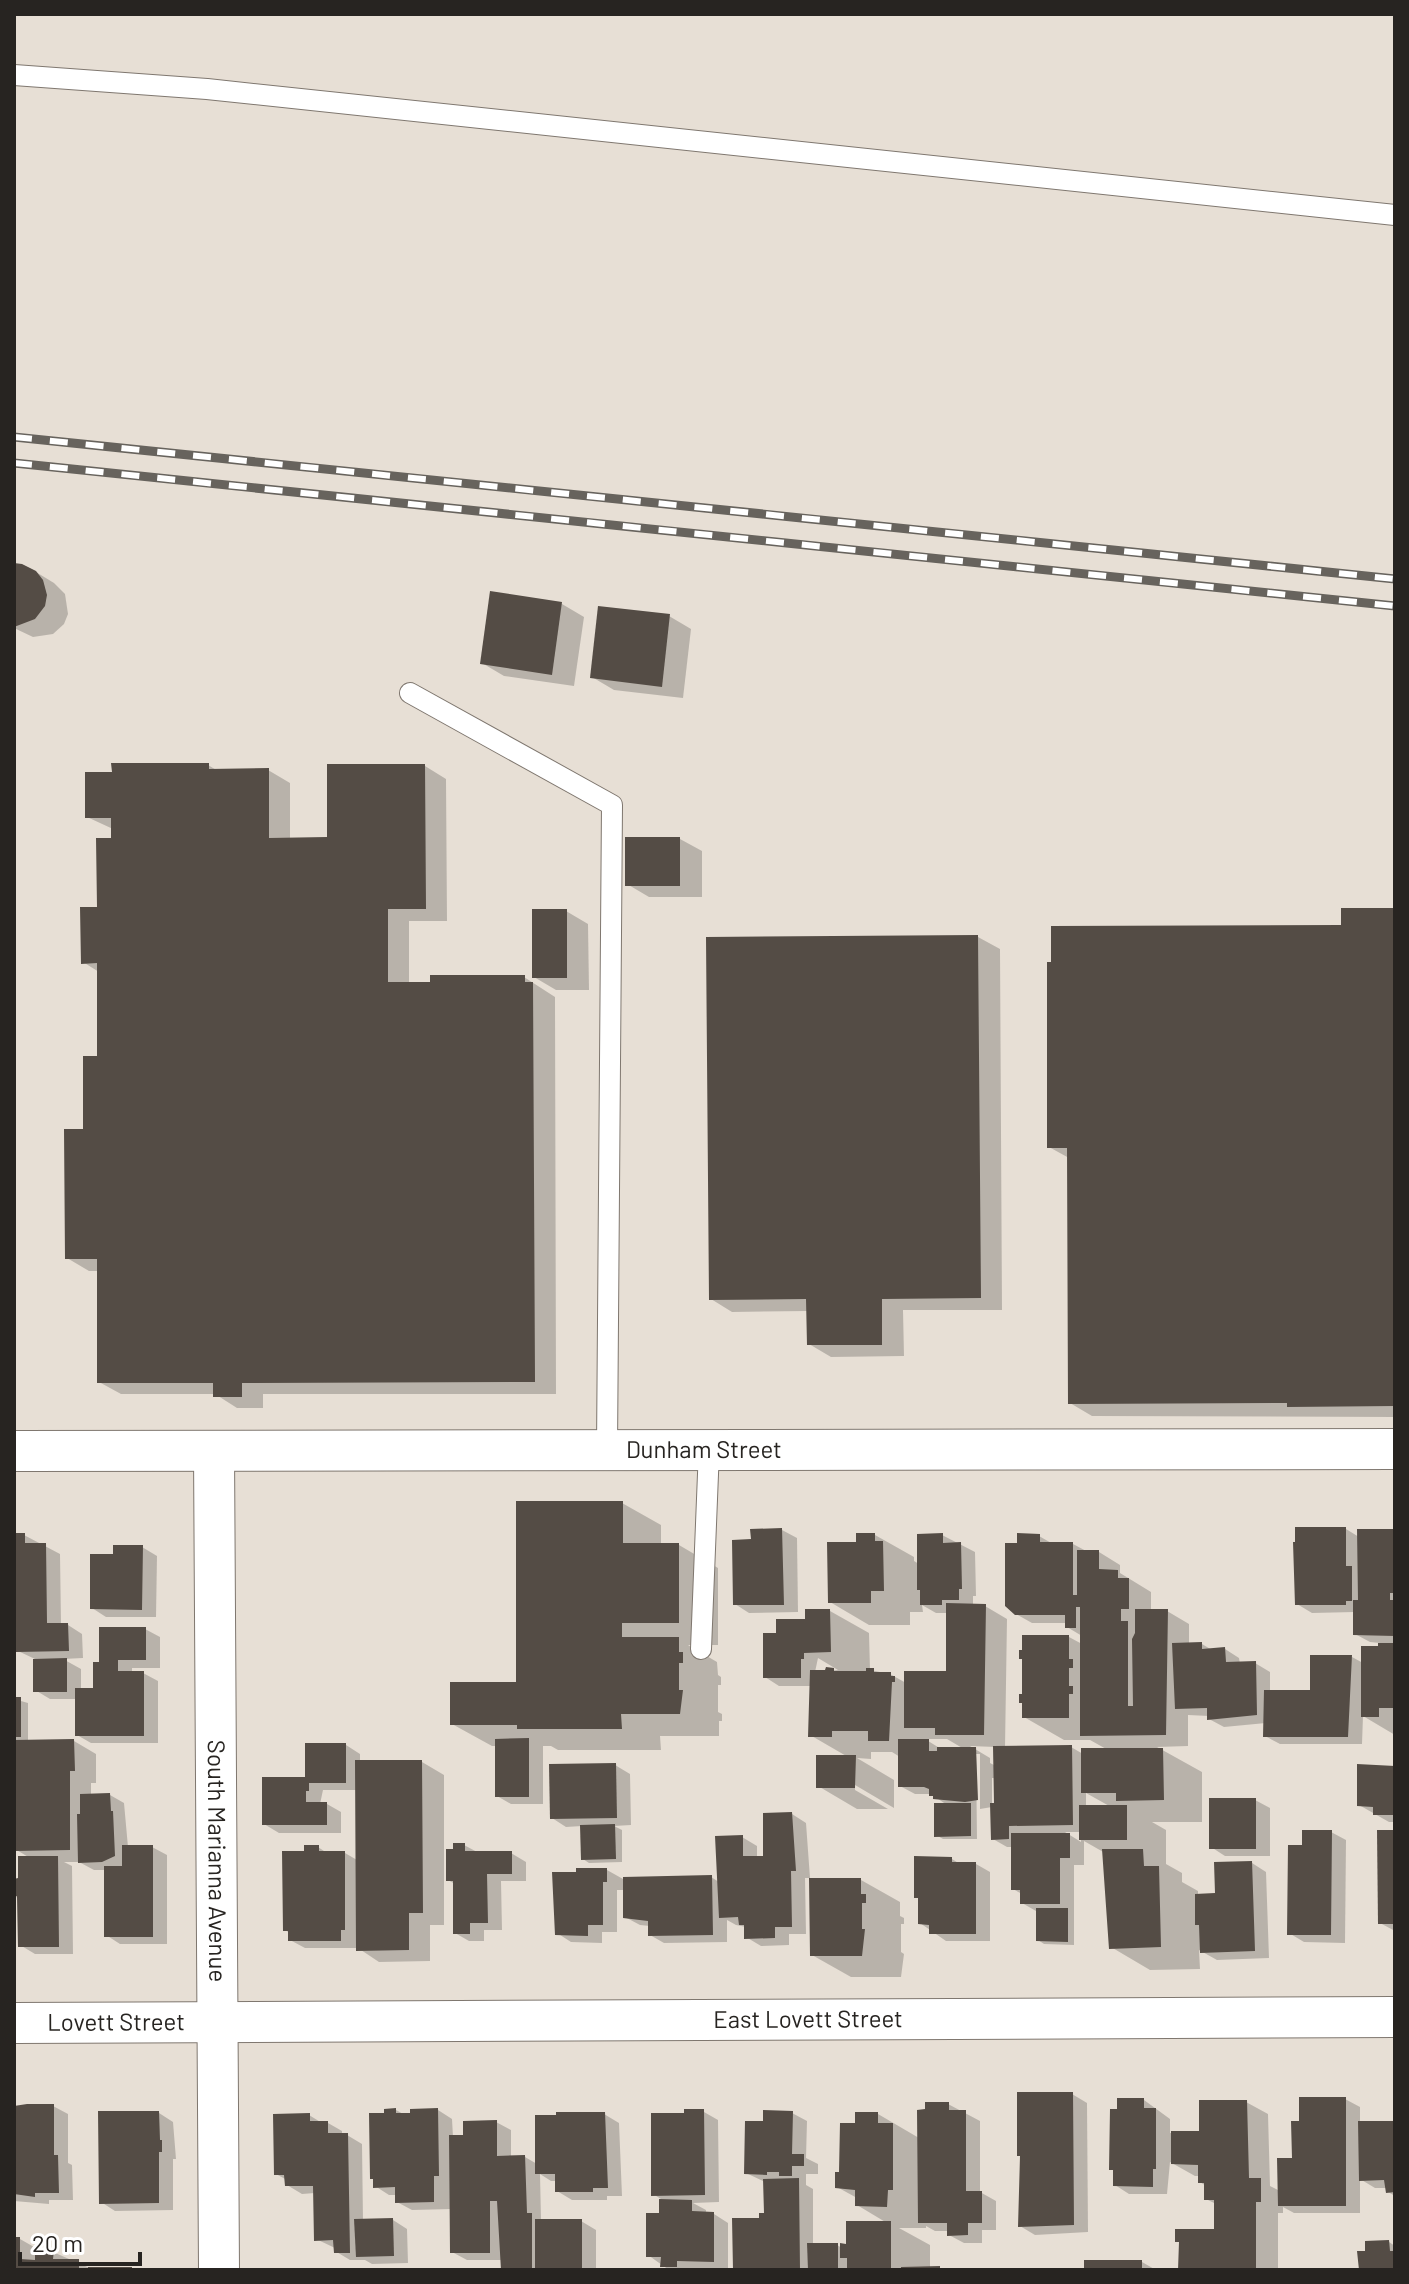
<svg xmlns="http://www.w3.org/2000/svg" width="1409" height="2284" font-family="Barlow,sans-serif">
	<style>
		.shadow { fill: #0003; fill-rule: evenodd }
		.building { fill: #544c45 }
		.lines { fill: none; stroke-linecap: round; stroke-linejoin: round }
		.service-casing { stroke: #7f776f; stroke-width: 22 }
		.minor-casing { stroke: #7f776f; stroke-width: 42 }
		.service { stroke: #fff; stroke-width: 20 }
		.minor { stroke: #fff; stroke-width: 40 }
		.rail-casing { stroke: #67635d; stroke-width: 9 }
		.rail { stroke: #fff; stroke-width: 6; stroke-dasharray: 18; stroke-linecap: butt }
		.labels { text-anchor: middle; stroke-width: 8; stroke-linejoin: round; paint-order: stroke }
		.street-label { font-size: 24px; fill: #272421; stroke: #fff }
	</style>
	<rect width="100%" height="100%" fill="#e7dfd5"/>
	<g class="shadow">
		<path d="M14,567L31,569L54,583L65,594L68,614L64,624L53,634L33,637L14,628Z"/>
		<path d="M492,594L562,604L584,617L574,686L504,676L482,663Z"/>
		<path d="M669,616L691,629L683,698L614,690L592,677Z"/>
		<path d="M208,765L218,771L268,770L290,783V840L329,839L425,766L446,779L447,921H409V984L524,977L555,997L556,1394H263V1408H237L215,1394H121L99,1382V1271H89L67,1258L85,1131L99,1058V972L83,962L99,909L113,840V829L87,817Z"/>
		<path d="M680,839L702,851V897H649L627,884Z"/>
		<path d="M1395,910V1417L1092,1416L1070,1403L1069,1158L1049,1147L1343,927Z"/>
		<path d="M566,911L588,924L589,990H556L534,977Z"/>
		<path d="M978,937L1000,949L1002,1310H903L904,1356L831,1357L809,1344L808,1311L732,1312L711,1299Z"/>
		<path d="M622,1503L661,1525V1545H679L718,1568V1645H688L717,1662L718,1675L721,1677V1685H718V1712L722,1714V1721H719V1736H660L661,1750H558L551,1746H543V1804H511L497,1796V1746H492L452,1724L518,1684Z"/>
		<path d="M1346,1529L1359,1537L1395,1531V1735L1363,1716L1362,1744H1280L1265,1736L1266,1723L1224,1727L1209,1719V1716L1188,1715V1746L1157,1747L1202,1772V1822H1152L1166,1830V1864L1182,1873V1882L1198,1891V1895H1218L1252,1863L1266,1872L1269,1958L1217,1960L1199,1950L1200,1969L1150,1970L1111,1947L1105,1853L1084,1841V1865H1074V1945L1044,1944L1038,1940L1036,1911L1022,1903V1894L1013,1889V1847H1007L993,1839L992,1807L980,1809V1754H976L977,1839H943L936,1835L947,1805L931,1794H915L900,1786V1757L892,1752H871V1759L857,1758L894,1780V1808L855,1785V1790L888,1809H857L818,1786L848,1757L810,1735L811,1686H779L765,1677L778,1635L803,1621L830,1611L869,1633L870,1670L890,1674L906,1683L948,1673V1613H936L922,1605L923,1612H910V1625H869L830,1602L858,1544L875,1535L914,1557V1561L919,1564L942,1535L975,1552L976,1596H973V1606H985L1007,1619L1005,1748L1071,1747L1083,1754L1108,1750L1090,1740H1064L1024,1717V1660L1021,1658L1024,1637H1069L1082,1644V1636L1067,1627V1623H1032L1016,1614L1019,1545L1039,1536L1053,1544H1073L1088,1552H1099L1120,1565V1573L1151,1592V1611H1167L1189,1624V1644H1202L1212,1650L1225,1649L1239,1658L1240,1664L1255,1663L1270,1672V1692H1312L1352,1657L1363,1663L1380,1648V1643L1370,1642L1355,1634V1612L1312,1613L1297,1604ZM818,1658L838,1670L815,1672ZM925,1739H947L964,1749H941ZM970,1746L995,1747L996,1766L990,1763V1758ZM992,1778H996V1805H992ZM1086,1793L1111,1807H1086ZM1065,1832H1081V1842Z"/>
		<path d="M782,1530L797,1538L798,1612L749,1613L735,1604L753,1541Z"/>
		<path d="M14,1535H24L60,1554L61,1625H68L82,1634L83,1658L63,1659L81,1669V1690H95L101,1664L145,1629L160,1637V1668H132V1673H143L158,1681V1743H91L77,1735V1699H50L35,1690V1659L18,1651L17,1622L14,1620Z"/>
		<path d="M142,1547L157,1556L156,1617H106L92,1608L115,1556Z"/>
		<path d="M14,1699L28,1703V1742L74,1741L96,1754V1783H91V1796L110,1795L124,1803L128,1847H152L167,1855V1944H120L106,1935V1870H94L79,1862H64L72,1866L73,1954H35L20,1945V1899L14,1896V1881L20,1880L30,1858L15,1849Z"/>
		<path d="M346,1745L360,1754V1762H422L444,1775V1925H430V1961L379,1962L358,1948H305L290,1940V1933L285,1930L306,1853L318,1847L327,1853H345L357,1860V1790H323L320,1804H327L341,1812V1833H279L264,1824L307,1779Z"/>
		<path d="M615,1765L630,1774L631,1825L614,1826L622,1830V1862L589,1863L583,1859L582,1826L566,1827L552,1818Z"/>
		<path d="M1395,1767V1822H1389L1359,1805Z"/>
		<path d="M1255,1800L1270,1808V1856H1225L1211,1847Z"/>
		<path d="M792,1814L806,1823L810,1878H805L806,1934H789V1945L761,1946L746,1937V1927L736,1925L727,1920V1942L664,1943L650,1935V1926L640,1925L625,1917V1890H617V1932H602V1943L571,1942L557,1933L607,1870L623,1879L711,1877L719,1882L742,1837L757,1846V1858H765Z"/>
		<path d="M1331,1832L1346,1840L1345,1943L1304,1942L1289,1933L1303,1847Z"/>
		<path d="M1395,1832V1931L1380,1923Z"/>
		<path d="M464,1845L479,1853H511L526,1862V1881H501L502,1930H484V1941H469L455,1933V1884L448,1880Z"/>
		<path d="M952,1859L960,1864H976L990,1872V1941H946L920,1923Z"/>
		<path d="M861,1880L900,1902V1916L904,1918V1924H901V1952L904,1954L901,1977H851L812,1955Z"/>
		<path d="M1072,2094L1087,2103L1088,2232L1035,2235L1020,2226Z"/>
		<path d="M1345,2099L1360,2107V2123H1395V2196L1388,2192L1387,2188H1375L1360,2179V2213H1294L1283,2207V2213H1278V2270H1180L1216,2231V2204L1206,2199V2186L1200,2182V2176H1195L1170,2162L1167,2194H1129L1115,2185L1144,2100L1170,2119V2133H1201L1246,2102L1268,2114L1270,2186L1280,2191L1294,2160L1301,2123Z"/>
		<path d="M948,2104L980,2121V2192L996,2201V2230H982V2243H964L949,2235V2231H935L926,2226V2228H899L930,2245V2270H948H735L766,2215L765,2182L746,2173L765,2123L792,2113L807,2121L806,2158L818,2164V2174H806V2185L813,2189V2245H837L842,2248L887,2223L857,2205V2198L837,2187L857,2125L878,2114L919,2138Z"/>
		<path d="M53,2106L68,2114V2163L72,2165L73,2200H49V2204L14,2201V2107Z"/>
		<path d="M396,2110L405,2115L438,2110L452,2119L453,2137H465L496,2122L511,2130V2158L525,2157L537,2164L604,2114L619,2123L622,2196H607V2200H572L557,2191V2181H551L540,2174L541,2220L581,2221L596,2230V2270H503L502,2260H467L452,2252V2209L412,2210L397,2202V2195H389L375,2186L386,2115Z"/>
		<path d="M704,2112L718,2120L719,2202L693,2203L706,2210V2214H714L728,2223V2269L669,2270L648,2255L661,2215V2199L653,2194Z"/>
		<path d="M159,2113L173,2122L176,2159H173V2210L115,2211L101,2202Z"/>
		<path d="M309,2115L322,2123H328L342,2131V2135H347L362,2144L363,2221L393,2220L407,2229L408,2263L372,2264L365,2260H350L335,2251V2248L316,2239L315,2193L302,2194L287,2185V2180L276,2174Z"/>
		<path d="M14,2239H20L34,2247V2251L53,2252L92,2269L133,2270H14Z"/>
		<path d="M1389,2242L1395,2246V2270H1360L1367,2253Z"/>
		<path d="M1142,2262L1156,2270H1086Z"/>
	</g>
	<g class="building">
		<path d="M14,563L22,564L36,571L43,580L47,595L45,606L35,619L14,627Z"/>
		<path d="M490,591L562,602L552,675L480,664Z"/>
		<path d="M598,606L670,614L662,687L590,678Z"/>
		<path d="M111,763H209V769L269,768V838L327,837V764H425L426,909H388V982H430V975H525V982H533L535,1382L242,1383V1397H213V1383H97V1259H65L64,1129H83V1056H97V963L81,964L80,907H97L96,838H111V818H85V772H112Z"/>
		<rect x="625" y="837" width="55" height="49"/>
		<path d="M1341,908H1395V1406L1287,1407V1403L1068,1404L1067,1148H1047V962H1051V926L1341,925Z"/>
		<rect x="532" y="909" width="35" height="69"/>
		<path d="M978,935L981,1298L882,1299V1345H807L806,1299L709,1300L706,937Z"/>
		<path d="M516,1501H623V1543H679V1623H622V1637H679V1652H683V1663H679V1690H683L680,1714H621L622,1729H517V1725H450V1682H516Z"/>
		<path d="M1295,1527H1346V1566H1352V1601H1346V1605H1295L1293,1542H1295Z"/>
		<path d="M782,1528L784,1605H733L732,1540L751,1539L750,1529Z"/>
		<path d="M1357,1529H1395V1593H1390V1600H1395V1636L1353,1635V1600H1358Z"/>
		<path d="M14,1533H25V1543H46L47,1623H68L69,1651L16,1652Z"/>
		<path d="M856,1533H875V1541H883L884,1591H871V1603H828L827,1542H856Z"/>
		<path d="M943,1533V1543L961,1542L962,1589H959V1600H942V1605H920V1590H917V1534Z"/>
		<path d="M1017,1533L1040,1534V1542H1073V1595H1077V1550H1099V1569L1118,1570V1578H1129V1609H1121V1621H1128V1706H1133L1132,1639L1135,1633V1609H1168L1166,1735L1080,1736V1607H1076V1628H1065V1615H1015L1005,1606V1543H1017Z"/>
		<path d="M113,1545H143L142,1610L90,1609V1554H113Z"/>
		<path d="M946,1603L986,1604L984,1735H935V1728H904V1671H946Z"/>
		<path d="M805,1609H830L831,1652L804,1653V1659H801V1678H763V1633H776V1619H805Z"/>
		<path d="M99,1627H146V1660H118V1671H144V1736H75V1688H93V1662H99Z"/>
		<path d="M1022,1635H1069V1659H1073V1668H1069V1686H1073V1694H1069V1718H1022V1703H1019V1694H1022V1659H1019V1650H1022Z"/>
		<path d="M1202,1642V1649L1225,1647L1226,1662L1256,1661L1257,1715L1207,1720V1708L1175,1709L1172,1643Z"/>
		<path d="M1378,1643H1395V1708H1379V1717H1361V1646H1378Z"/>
		<path d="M1310,1655H1352L1348,1737H1263L1264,1690H1310Z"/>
		<path d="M67,1658V1692H33V1659Z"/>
		<path d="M826,1667L834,1668V1671H866V1668H874V1672H891V1676H895V1682H892L889,1741H868V1731H832V1737H808L810,1670H825Z"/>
		<rect x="14" y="1697" width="7" height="40"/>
		<path d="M529,1738V1797H495V1739Z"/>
		<path d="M74,1739L75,1771H70V1850L14,1851V1740Z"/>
		<path d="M898,1739H929V1751H937V1747H976L978,1800L965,1802L933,1799V1796H929V1789L924,1787H898Z"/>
		<path d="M305,1743H346V1783H309V1791H306V1802H327V1825H262V1777H305Z"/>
		<path d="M1072,1745L1073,1825L1009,1826V1839L991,1840L990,1803H994L993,1746Z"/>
		<path d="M1081,1748H1163L1164,1800L1116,1801V1793H1081Z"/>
		<path d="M816,1755H856L855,1788H816Z"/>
		<path d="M355,1760H422L423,1913H409V1950L356,1951Z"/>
		<path d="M616,1763L617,1818L550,1819L549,1764Z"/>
		<path d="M1357,1764L1395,1766V1815H1373V1807L1357,1806Z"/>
		<path d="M110,1793L111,1811H113L115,1856L102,1862L78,1863L77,1814H80V1794Z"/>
		<rect x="1209" y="1798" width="47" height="51"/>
		<path d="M934,1803H971V1836L934,1837Z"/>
		<rect x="1079" y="1805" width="48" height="35"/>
		<path d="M792,1812L796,1871H791L792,1927H775V1938L744,1939V1925H739L738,1917L719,1918L715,1836L743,1835V1856H763V1813Z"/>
		<path d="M615,1824L616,1859L581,1860L580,1825Z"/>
		<path d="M1302,1830H1332L1331,1935H1287L1288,1845H1302Z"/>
		<path d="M1377,1830H1395V1924H1378Z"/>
		<path d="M1011,1833H1070V1858H1060V1904H1020V1890H1011Z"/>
		<path d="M453,1843H465V1851H512V1874H487L488,1923H470V1934H453V1881H446V1849H453Z"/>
		<path d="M122,1845H153V1937H104V1866H122Z"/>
		<path d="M304,1845H319V1851H345V1930H341V1941H288V1931H283L282,1851H304Z"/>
		<path d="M1102,1849H1143L1144,1866H1159L1161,1947L1109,1949Z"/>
		<path d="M18,1856H58L59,1947H18L17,1896H14V1879L18,1878Z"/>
		<path d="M914,1856L952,1857V1862H976V1934H929V1925L918,1924V1898H914Z"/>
		<path d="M1252,1861L1255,1951L1200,1953L1199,1925H1195V1894L1215,1893L1214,1862Z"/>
		<path d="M576,1868H607V1882H603V1925H588V1936L555,1935L552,1872H576Z"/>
		<path d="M712,1875L713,1935L648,1936V1921L623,1918V1877Z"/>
		<path d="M809,1878H861V1894H866V1903H862V1929H865L862,1956H810Z"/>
		<path d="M1036,1908H1068V1942L1036,1941Z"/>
		<path d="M1017,2092H1073L1074,2225L1018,2227L1020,2156H1017Z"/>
		<path d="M1299,2097H1346V2206H1278L1277,2158H1292L1291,2121H1299Z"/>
		<path d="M1117,2098H1144V2108H1156V2169H1153V2187L1113,2186V2170H1109L1110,2109H1117Z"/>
		<path d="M1199,2100H1247L1249,2178H1261V2202H1256V2270H1178L1179,2242H1175V2229H1214V2200H1204V2183H1198V2165L1171,2164V2131H1199Z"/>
		<path d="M925,2102H949V2110H966V2191H982V2223H968V2235L947,2236V2223H918L917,2110L925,2109Z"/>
		<path d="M27,2104H54V2155H58L59,2193H35V2197L14,2194V2106Z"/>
		<path d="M396,2108V2113H410V2109L438,2108L439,2176H434V2202L395,2203V2187L373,2188V2179H370L369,2113H384V2109Z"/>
		<path d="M684,2109H704L705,2195L651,2196V2113H684Z"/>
		<path d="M763,2110L793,2111L792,2154H804V2166H792V2176H779V2172H767V2175L744,2174L745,2121H763Z"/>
		<path d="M98,2111H159L160,2140H162V2152H159V2203L99,2204Z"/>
		<path d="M556,2112H605L608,2188H593V2192H555V2174H535V2115H556Z"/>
		<path d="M855,2112H878V2123H893V2190H888L887,2207L855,2206V2190L835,2188V2172H839L840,2123H855Z"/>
		<path d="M310,2113V2121H328V2133H348L350,2253H334L333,2240L314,2241L313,2186H285L284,2175H274L273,2114Z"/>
		<path d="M497,2120V2156L525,2155L527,2213H532V2270H501L497,2201H490V2253H450L449,2135H463V2121Z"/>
		<path d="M1358,2121H1395V2192L1386,2193L1384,2180L1359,2181Z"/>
		<path d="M799,2178L800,2270H733L732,2218H759V2213H764L763,2179Z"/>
		<path d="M659,2199L692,2200V2211L714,2212V2262L677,2261V2267H660L661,2257H646V2213H659Z"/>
		<path d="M393,2218L394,2256L356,2257L354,2219Z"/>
		<rect x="535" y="2219" width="47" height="51"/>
		<path d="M846,2221H891V2270H847V2258H840V2243L846,2244Z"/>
		<path d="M14,2237H20V2259L35,2260V2249L54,2250L53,2259H79V2270H14Z"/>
		<path d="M1389,2240L1390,2251H1395V2270H1359L1357,2251H1365V2241Z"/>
		<path d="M807,2243H838V2270H808Z"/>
		<rect x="1084" y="2260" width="58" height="10"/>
		<path d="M940,2266V2270H901V2267Z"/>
		<rect x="88" y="2267" width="44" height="3"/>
	</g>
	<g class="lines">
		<g class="service-casing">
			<g id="service">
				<path d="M14,75L207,89L1395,215"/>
				<path d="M410,693L612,805L607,1449"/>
				<path d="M701,1649L709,1449"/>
			</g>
		</g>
		<g class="minor-casing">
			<g id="minor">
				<path id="s1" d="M14,1451L1395,1449"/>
				<path id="s2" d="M214,1451L219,2270"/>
				<path id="s3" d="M14,2023L1395,2017"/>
			</g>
		</g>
		<use href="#service" class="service"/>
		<use href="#minor" class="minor"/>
		<g class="rail-casing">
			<g id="rail">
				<path d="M14,437L1395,579"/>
				<path d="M14,463L1395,606"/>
			</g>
		</g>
		<use href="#rail" class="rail"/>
	</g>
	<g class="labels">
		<g class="street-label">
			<text dy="8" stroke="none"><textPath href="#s1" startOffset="690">Dunham Street</textPath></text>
			<text dy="8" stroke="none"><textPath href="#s2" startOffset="410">South Marianna Avenue</textPath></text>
			<text dy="8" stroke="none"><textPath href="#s3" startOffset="794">East Lovett Street</textPath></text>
			<text dy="8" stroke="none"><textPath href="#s3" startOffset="102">Lovett Street</textPath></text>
		</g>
	</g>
	<rect width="1409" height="2284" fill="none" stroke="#272421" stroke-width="32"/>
	<path d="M20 2252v12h120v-12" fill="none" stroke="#272421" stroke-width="4"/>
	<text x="32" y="2252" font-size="24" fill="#272421" stroke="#ffffff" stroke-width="6" paint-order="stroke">20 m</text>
</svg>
